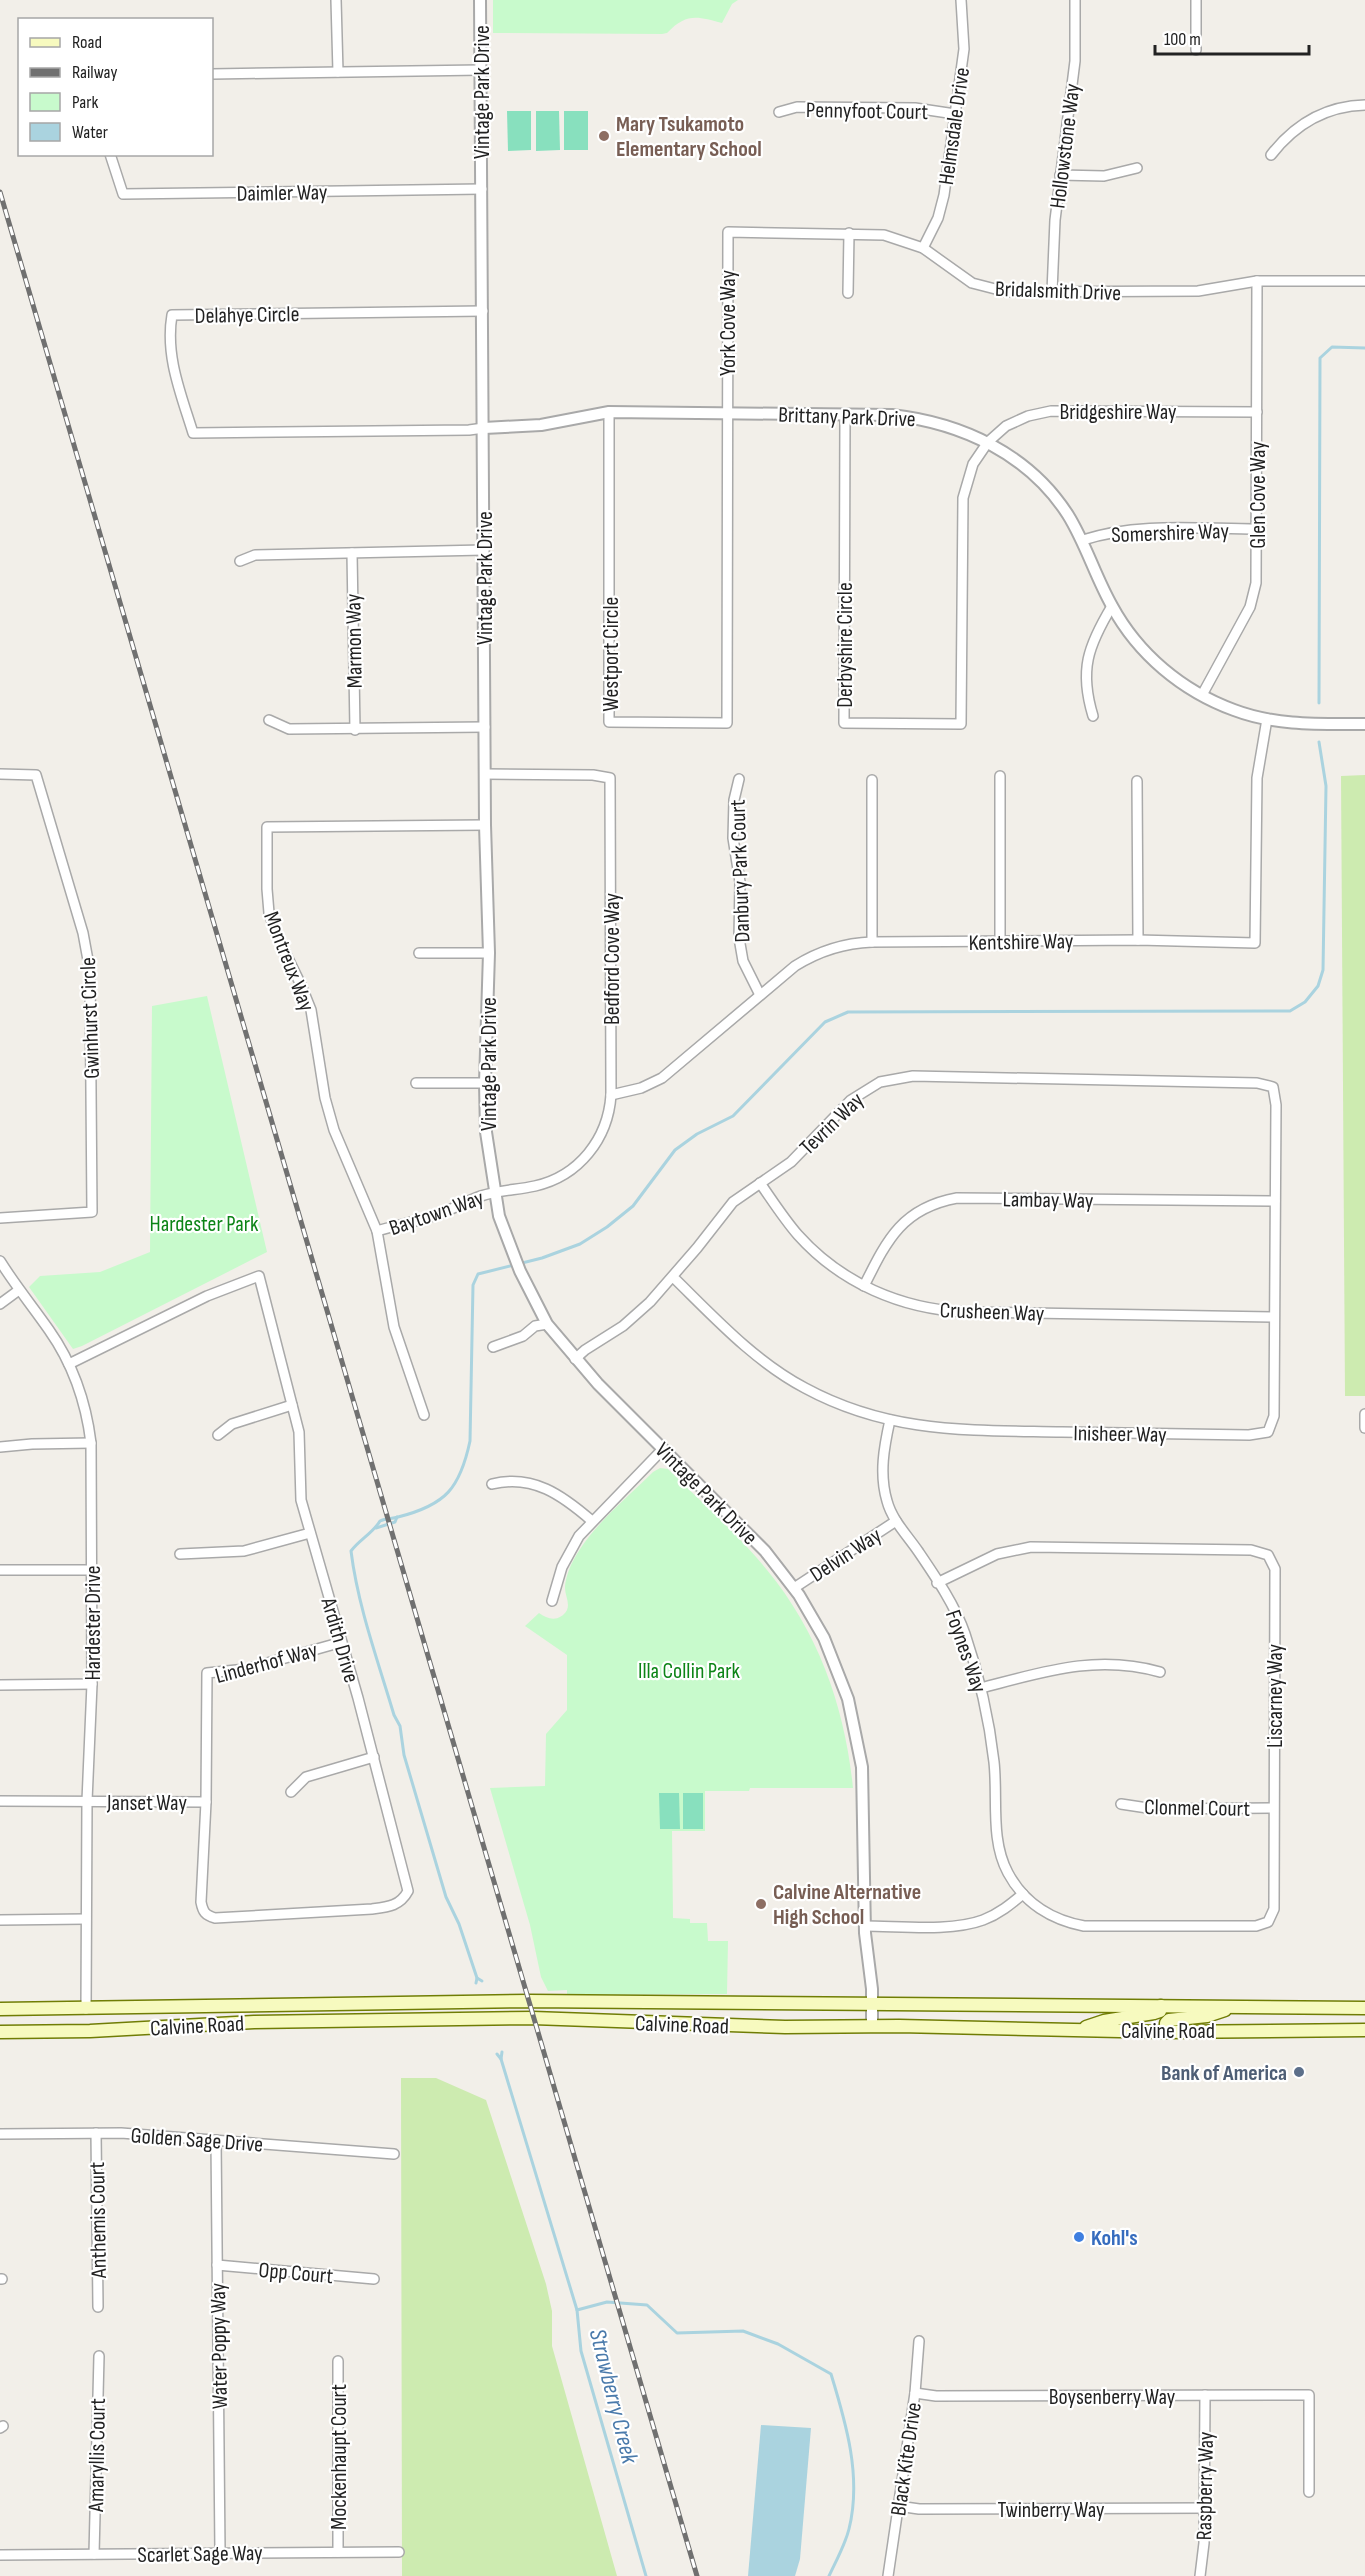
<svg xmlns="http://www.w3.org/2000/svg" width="1365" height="2576" font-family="'Sofia Sans Condensed',sans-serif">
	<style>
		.grass { fill: #cdebb0 }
		.park { fill: #c8facc }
		.pitch { fill: #88e0be }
		.water { fill: #aad3df }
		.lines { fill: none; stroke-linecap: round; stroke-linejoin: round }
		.stream { stroke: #aad3df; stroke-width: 3 }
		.minor-casing { stroke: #a9a9a9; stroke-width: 12 }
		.tertiary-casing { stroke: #a9a9a9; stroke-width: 14 }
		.secondary-casing { stroke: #707d05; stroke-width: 15 }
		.minor { stroke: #fff; stroke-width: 9 }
		.tertiary { stroke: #fff; stroke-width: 10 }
		.secondary { stroke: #f7fabf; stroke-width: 12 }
		.rail-casing { stroke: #707070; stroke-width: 5 }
		.rail { stroke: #fff; stroke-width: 3; stroke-dasharray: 9; stroke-linecap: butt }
		.education-dot { fill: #8d6e63; stroke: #fff; stroke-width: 2 }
		.service-dot { fill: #5c6f8a; stroke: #fff; stroke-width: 2 }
		.shop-dot { fill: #3f7fe0; stroke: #fff; stroke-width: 2 }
		.labels { text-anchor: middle; stroke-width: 4.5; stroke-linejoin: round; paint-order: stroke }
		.street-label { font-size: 22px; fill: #222; stroke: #fff }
		.education-label { font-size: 22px; font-weight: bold; fill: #785e54; stroke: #fff; text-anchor: start }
		.park-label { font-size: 22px; fill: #0c8416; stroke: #fff }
		.service-label { font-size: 22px; font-weight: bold; fill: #4e5e75; stroke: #fff; text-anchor: end }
		.shop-label { font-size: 22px; font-weight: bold; fill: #366cbe; stroke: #fff; text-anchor: start }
		.water-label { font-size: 24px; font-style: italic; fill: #4a7aab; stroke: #fff }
	</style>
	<rect width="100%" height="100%" fill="#f2efe9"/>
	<g class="grass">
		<path d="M1365,775V1396H1345L1341,776Z"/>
		<path d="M401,2078H436L486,2100L546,2284L552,2311V2346L617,2576H402Z"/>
	</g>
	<g class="park">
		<path d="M493,0H738L732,4L722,23C697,16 686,13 667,33L662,34L493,33Z"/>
		<path d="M207,996L267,1252L82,1346L73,1349L29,1287L40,1276L100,1272L150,1252L152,1006Z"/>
		<path d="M660,1468L668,1469C701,1502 737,1533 767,1570C819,1633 845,1708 853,1788H750L749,1791H705V1831H672L673,1918L690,1919V1923H707L708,1941H728L727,1994L567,1995V1990L548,1991L541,1977L530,1925L490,1788L545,1786L546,1734L567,1710V1655L525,1626L539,1613C548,1620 560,1622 567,1610C570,1603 565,1595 565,1588C565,1581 568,1572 571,1565C589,1528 625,1500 653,1472Z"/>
	</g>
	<g class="pitch">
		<path d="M531,111V150L508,151L507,111Z"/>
		<path d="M559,111L560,150L536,151V111Z"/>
		<rect x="564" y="111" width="24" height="39"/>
		<path d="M659,1793H679L680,1829H660Z"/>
		<rect x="683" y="1793" width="20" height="36"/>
	</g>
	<path class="water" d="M761,2425L811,2428L800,2559L795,2576H748Z"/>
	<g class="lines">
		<g class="stream">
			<path d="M1319,703L1320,358L1332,347L1365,348"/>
			<path d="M376,1528L395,1522L397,1517"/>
			<path d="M477,1978L482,1981"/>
			<path d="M476,1983L477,1978L459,1924L446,1897L404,1755L400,1726L394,1715C378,1661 358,1607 351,1551C359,1540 373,1533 380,1521C386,1518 392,1519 398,1517C446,1505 460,1488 470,1441L473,1285L478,1274L542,1258L580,1244L607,1227L633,1206L675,1150L697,1134L733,1116L825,1022L848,1012L1274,1011H1290L1305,1002L1318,986L1323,970L1326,786L1319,742"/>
			<path d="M497,2054L501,2059L577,2310"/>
			<path d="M501,2059L502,2052"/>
			<path d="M646,2576L581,2351L577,2310L607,2302L647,2305L677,2333L743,2331L778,2344L831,2374C846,2423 862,2477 849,2529C845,2545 836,2561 829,2576"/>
		</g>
		<g class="minor-casing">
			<g id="minor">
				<path d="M336,0L338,72"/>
				<path d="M1196,50V0"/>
				<path d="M212,74L481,70"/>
				<path d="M779,112L797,107L915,108L955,114"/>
				<path d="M110,154L123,194L482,189"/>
				<path d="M1271,155C1295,124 1325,106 1365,105"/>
				<path d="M1060,175L1104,176L1137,168"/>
				<path d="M923,248L938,218L944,195L964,49L961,0"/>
				<path d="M1052,292L1055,220L1075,61V0"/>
				<path d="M848,293L849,233"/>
				<path d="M483,311L172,315C165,356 181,394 193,433L469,430L484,428"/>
				<path d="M609,412V722L727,723L728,232L884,235L923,248L972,283L1007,292L1198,291L1257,281H1365"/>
				<path d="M845,414L844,723L961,724L963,498L973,464L988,442L1006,426L1028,416L1051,411L1257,412"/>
				<path d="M1083,540C1138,522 1199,529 1257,529"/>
				<path d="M352,553L355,730"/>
				<path d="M240,561L255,555L484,550"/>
				<path d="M1202,695L1250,607L1256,583L1257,281"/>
				<path d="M1093,716C1079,670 1088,646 1112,606"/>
				<path d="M269,720L289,729L485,727"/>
				<path d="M0,774L36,775L83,933L90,971L92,1212L0,1218"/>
				<path d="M1000,776V942"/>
				<path d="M739,779L734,800L733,838L740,882L739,938L743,961L760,995"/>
				<path d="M1137,781L1138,940"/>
				<path d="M872,942V780"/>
				<path d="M419,953H489"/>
				<path d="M416,1083H485"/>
				<path d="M611,1095L641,1088L662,1078L795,966C819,951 843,943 872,942L1138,940L1255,943L1257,778L1267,719"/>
				<path d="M760,1183C772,1200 784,1219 798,1235C841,1283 901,1309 965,1312L1273,1317"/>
				<path d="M377,1231C398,1225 419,1221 439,1214C453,1209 467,1201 481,1196C499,1190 517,1190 535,1186C579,1176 608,1139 611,1095L610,778L593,775L485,774"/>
				<path d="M0,1261C15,1285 33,1307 49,1330C73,1364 86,1402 91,1443L92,1684L87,1801L86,2009"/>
				<path d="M864,1286C887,1240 902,1208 957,1198L1275,1201"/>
				<path d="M0,1304L19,1290"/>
				<path d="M493,1347L523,1336L535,1326L547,1324"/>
				<path d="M575,1359L585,1350L623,1326L650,1302L697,1248L733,1202L791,1162L851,1100L880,1082L913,1076L1257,1083L1273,1087L1276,1105L1274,1416L1268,1432L1249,1435C1186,1434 1124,1433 1062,1432C969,1430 890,1434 805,1388C754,1361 714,1317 673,1277"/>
				<path d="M69,1364L207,1296L259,1276L299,1432L301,1500L358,1698L408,1891C400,1906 388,1907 372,1909L215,1918C205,1915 203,1912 201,1902L206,1802L207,1673L246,1669L342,1642"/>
				<path d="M1365,1414V1428"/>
				<path d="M424,1415L394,1327L377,1231L334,1130L325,1098L311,1010L301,985L277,936L269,913L267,889V827L485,825"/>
				<path d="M890,1420C884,1447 879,1474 887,1501C892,1520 907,1535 918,1551C935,1576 955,1605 965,1634C979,1675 989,1718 994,1762C998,1798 990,1840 1008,1873C1024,1903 1052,1920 1084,1926H1256L1268,1922L1274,1909L1275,1569L1268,1555L1251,1550L1031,1547L997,1554L937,1583"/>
				<path d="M218,1435L232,1424L292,1405"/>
				<path d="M0,1447L32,1444L91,1443"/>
				<path d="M492,1484C533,1474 562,1495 592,1521"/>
				<path d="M180,1554L244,1551L310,1533"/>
				<path d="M0,1570H92"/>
				<path d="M794,1588L896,1521"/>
				<path d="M552,1601L562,1567L579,1536L663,1449"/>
				<path d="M0,1685L92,1684"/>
				<path d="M981,1688C1043,1672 1096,1654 1160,1672"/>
				<path d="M291,1792L306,1777L374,1757"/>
				<path d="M0,1801L206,1802"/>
				<path d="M1121,1804L1154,1809L1273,1808"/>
				<path d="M0,1920L86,1919"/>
				<path d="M865,1926C900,1926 951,1932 983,1920C999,1914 1011,1904 1023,1894"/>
				<path d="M96,2133L98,2307"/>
				<path d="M0,2134L121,2133L394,2154"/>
				<path d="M216,2140L220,2552"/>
				<path d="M217,2265L374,2279"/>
				<path d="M0,2279H2"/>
				<path d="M338,2361V2552"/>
				<path d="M915,2393L936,2396L1309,2395V2492"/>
				<path d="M0,2428L3,2426"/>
				<path d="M898,2506L919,2509L1205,2508"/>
				<path d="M94,2554L99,2356"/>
				<path d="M0,2555L399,2552"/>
				<path d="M888,2576L915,2393L919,2341"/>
				<path d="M1200,2576L1204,2543L1205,2395"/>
			</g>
		</g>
		<g class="tertiary-casing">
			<g id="tertiary">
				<path d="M480,0L485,825L489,953L485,1083L486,1132L499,1216L520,1271L547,1324L598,1384L765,1551L799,1595L824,1638L848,1699L862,1767L865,1933L872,1989V2026"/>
				<path d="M484,428L541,425L609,412L892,415C962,423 1029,454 1068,515C1086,544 1095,576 1112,606C1138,654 1182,691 1234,710C1276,726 1321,724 1365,724"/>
			</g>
		</g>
		<g class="secondary-casing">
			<g id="secondary">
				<path d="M0,2009L529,2001L1365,2008"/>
				<path d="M1086,2027L1104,2021L1154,2013L1160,2011L1161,2006"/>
				<path d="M0,2032L90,2031L254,2022L533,2018L785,2027L899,2026L1166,2032L1365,2030"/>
				<path d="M1166,2032V2023L1169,2020L1207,2016L1225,2010"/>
			</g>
		</g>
		<use href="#minor" class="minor"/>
		<use href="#tertiary" class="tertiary"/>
		<use href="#secondary" class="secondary"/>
		<g class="rail-casing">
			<path id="rail" d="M0,192L697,2576"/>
		</g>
		<use href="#rail" class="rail"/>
	</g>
	<g class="education-dot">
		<circle cx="604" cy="136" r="6"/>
		<circle cx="761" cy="1904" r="6"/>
	</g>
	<circle class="service-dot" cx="1299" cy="2072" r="6"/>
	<circle class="shop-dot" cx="1079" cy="2237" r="6"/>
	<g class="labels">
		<g class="street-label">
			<text transform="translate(481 92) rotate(-90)" y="8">Vintage Park Drive</text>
			<text transform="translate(867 110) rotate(1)" y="8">Pennyfoot Court</text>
			<text transform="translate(953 126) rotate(-82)" y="8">Helmsdale Drive</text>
			<text transform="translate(1064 146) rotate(-83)" y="8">Hollowstone Way</text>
			<text transform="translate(282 192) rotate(-1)" y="8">Daimler Way</text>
			<text transform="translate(1058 290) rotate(2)" y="8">Bridalsmith Drive</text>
			<text transform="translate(247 314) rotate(-1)" y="8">Delahye Circle</text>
			<text transform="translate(727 323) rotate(-90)" y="8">York Cove Way</text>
			<text x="1118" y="419">Bridgeshire Way</text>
			<text transform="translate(847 416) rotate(2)" y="8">Brittany Park Drive</text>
			<text transform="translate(1257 495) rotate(-90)" y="8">Glen Cove Way</text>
			<text transform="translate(1170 532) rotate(-2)" y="8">Somershire Way</text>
			<text transform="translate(484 578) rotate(-90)" y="8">Vintage Park Drive</text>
			<text transform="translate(353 641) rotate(-91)" y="8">Marmon Way</text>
			<text transform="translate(844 645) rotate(-90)" y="8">Derbyshire Circle</text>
			<text transform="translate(610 654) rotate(-90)" y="8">Westport Circle</text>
			<text transform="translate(739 871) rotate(-92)" y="8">Danbury Park Court</text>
			<text transform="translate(1021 941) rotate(-1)" y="8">Kentshire Way</text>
			<text transform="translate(611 959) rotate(-90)" y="8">Bedford Cove Way</text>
			<text transform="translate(290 961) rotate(69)" y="8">Montreux Way</text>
			<text transform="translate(89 1018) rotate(-92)" y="8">Gwinhurst Circle</text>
			<text transform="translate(488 1064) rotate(-90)" y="8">Vintage Park Drive</text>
			<text transform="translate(831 1123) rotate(-44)" y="8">Tevrin Way</text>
			<text transform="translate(1048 1199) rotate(1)" y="8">Lambay Way</text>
			<text transform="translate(436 1212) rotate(-19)" y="8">Baytown Way</text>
			<text transform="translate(992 1311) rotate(2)" y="8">Crusheen Way</text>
			<text transform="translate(1120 1433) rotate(1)" y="8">Inisheer Way</text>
			<text transform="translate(707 1493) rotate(45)" y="8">Vintage Park Drive</text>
			<text transform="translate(845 1554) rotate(-33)" y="8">Delvin Way</text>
			<text transform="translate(92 1623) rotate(-90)" y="8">Hardester Drive</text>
			<text transform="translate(341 1640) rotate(74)" y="8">Ardith Drive</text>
			<text transform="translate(967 1651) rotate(71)" y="8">Foynes Way</text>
			<text transform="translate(266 1662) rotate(-15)" y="8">Linderhof Way</text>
			<text transform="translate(1274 1696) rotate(-90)" y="8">Liscarney Way</text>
			<text x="147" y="1810">Janset Way</text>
			<text transform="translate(1197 1807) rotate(1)" y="8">Clonmel Court</text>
			<text transform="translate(682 2024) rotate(2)" y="8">Calvine Road</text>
			<text transform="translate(197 2025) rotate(-3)" y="8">Calvine Road</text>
			<text x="1168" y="2038">Calvine Road</text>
			<text transform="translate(197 2139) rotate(4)" y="8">Golden Sage Drive</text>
			<text transform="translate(97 2220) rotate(-91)" y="8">Anthemis Court</text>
			<text transform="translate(296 2272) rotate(5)" y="8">Opp Court</text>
			<text transform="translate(218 2346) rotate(-91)" y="8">Water Poppy Way</text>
			<text x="1112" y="2404">Boysenberry Way</text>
			<text transform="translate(96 2455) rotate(-89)" y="8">Amaryllis Court</text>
			<text transform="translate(338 2457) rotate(-90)" y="8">Mockenhaupt Court</text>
			<text transform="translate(905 2459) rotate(-82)" y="8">Black Kite Drive</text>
			<text transform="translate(1204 2486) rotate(-89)" y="8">Raspberry Way</text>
			<text x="1051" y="2517">Twinberry Way</text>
			<text transform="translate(200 2553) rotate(-1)" y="8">Scarlet Sage Way</text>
		</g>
		<g class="education-label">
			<text x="616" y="131">Mary Tsukamoto<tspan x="616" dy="25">Elementary School</tspan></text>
			<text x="773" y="1899">Calvine Alternative<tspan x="773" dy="25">High School</tspan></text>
		</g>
		<g class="park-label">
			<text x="204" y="1231">Hardester Park</text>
			<text x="689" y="1678">Illa Collin Park</text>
		</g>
		<g class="service-label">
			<text x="1287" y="2080">Bank of America</text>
		</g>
		<g class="shop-label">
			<text x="1091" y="2245">Kohl's</text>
		</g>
		<g class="water-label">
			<text transform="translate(614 2396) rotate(76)" y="8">Strawberry Creek</text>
		</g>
	</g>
	<rect x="18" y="18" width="195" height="138" fill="#ffffff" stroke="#a7a7a7" stroke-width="1.5"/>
	<rect x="30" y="38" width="30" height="9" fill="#f7fabf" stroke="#a7a7a7" stroke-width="1.5"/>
	<text x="72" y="48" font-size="18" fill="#222222">Road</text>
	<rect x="30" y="68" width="30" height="9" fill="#707070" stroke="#a7a7a7" stroke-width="1.5"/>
	<text x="72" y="78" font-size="18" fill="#222222">Railway</text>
	<rect x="30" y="93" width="30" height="18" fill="#c8facc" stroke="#a7a7a7" stroke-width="1.5"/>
	<text x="72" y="108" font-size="18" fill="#222222">Park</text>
	<rect x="30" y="123" width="30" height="18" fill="#aad3df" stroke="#a7a7a7" stroke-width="1.5"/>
	<text x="72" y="138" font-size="18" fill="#222222">Water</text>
	<path d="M1155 45v9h154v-9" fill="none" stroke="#222222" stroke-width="3"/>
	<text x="1164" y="45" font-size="18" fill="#222222" stroke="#ffffff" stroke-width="4.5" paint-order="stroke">100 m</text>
</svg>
